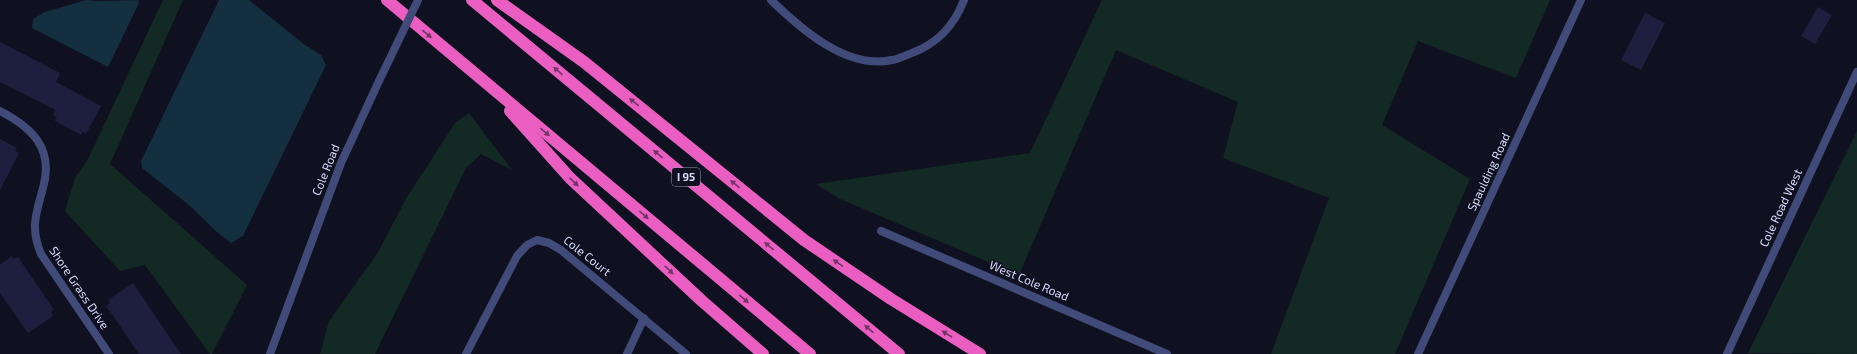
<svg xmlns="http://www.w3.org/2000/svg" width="1857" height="354" font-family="'Exo 2',sans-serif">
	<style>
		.green { fill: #132923 }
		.water { fill: #132f40 }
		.building { fill: #1e1f3e }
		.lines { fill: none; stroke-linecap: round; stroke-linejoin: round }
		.minor { stroke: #404b79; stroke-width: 8 }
		.tertiary { stroke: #404b79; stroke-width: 8 }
		.motorway { stroke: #eb5ec1; stroke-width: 12 }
		.tertiary-bridge { stroke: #404b79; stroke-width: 8 }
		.oneway { fill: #733468 }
		.labels { text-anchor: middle; stroke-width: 3; stroke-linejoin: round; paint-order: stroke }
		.shield { fill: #101120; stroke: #999cb9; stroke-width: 1 }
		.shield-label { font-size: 11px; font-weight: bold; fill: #d4d8fa }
		.street-label { font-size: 12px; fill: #d4d8fa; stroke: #101120 }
	</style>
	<rect width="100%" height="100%" fill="#101120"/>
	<g class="green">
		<path d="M163,0H183L110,164L247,285L212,354H210L145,265L120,271L65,211L75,178L87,161Z"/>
		<path d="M1102,0H1550L1516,78L1418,41L1382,125L1470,179L1395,354H1271L1329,198L1223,158L1238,102L1116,50L1019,275L840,199L816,184L1030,153Z"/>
		<path d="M469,113L512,170L481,154L466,168L375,354H320L329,321L377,254L407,197L455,123Z"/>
		<path d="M1857,131V354L1748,353Z"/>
	</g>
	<g class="water">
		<path d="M86,0C104,2 120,0 138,0L139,3L108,67L32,28L33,19L45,12Z"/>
		<path d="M219,0H249L305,45L321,55L326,65L243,236L231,243L217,232L189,205L142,168L141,161Z"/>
	</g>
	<g class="building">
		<path d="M1818,7L1832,15L1815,44L1801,36Z"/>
		<path d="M1645,13L1665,23L1641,70L1621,60Z"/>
		<path d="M0,42L60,73L56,82L101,106L86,134L83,132L81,135L55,121L57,117L53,115L56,110L0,82Z"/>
		<path d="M0,139L17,148L15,151L19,153L0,190Z"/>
		<path d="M12,256L14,259L18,257L54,310L51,312L53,316L28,333L0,293V265Z"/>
		<path d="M133,283L160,323L181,354H139L112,314L106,306L110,303L108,300Z"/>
	</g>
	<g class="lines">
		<g class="minor">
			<path d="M771,0C801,29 847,70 892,60C899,59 906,55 912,53C938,43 954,26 964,0"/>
			<path d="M0,111C33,128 54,149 43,188C36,214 30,228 41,254L109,354"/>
			<path d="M881,231L1167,354"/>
			<path d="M466,354L517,256L527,245L537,240L549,243L561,250L686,354"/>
			<path d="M627,354L644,318"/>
			<path d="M1418,354L1581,0"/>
			<path d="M1727,354L1857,72"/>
		</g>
		<path class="tertiary" d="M270,354L341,163L379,81"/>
		<g class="motorway">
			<path d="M387,0L810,354"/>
			<path d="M472,0L899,354"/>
			<path d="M497,0L584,62L804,240L891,299L980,354"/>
			<path d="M510,111L570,178L702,301L763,354"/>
		</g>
		<path class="tertiary-bridge" d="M379,81L418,0"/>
	</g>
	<defs><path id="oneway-solid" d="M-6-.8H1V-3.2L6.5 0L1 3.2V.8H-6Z"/></defs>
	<g class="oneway">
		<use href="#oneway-solid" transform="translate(427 34) rotate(40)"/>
		<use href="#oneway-solid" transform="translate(558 71) rotate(-140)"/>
		<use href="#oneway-solid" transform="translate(634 102) rotate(-141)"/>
		<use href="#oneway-solid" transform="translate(545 132) rotate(40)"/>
		<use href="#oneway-solid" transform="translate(658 154) rotate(-140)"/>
		<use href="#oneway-solid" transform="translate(574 182) rotate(43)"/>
		<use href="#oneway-solid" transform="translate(735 184) rotate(-141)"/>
		<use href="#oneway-solid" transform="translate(644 215) rotate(40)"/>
		<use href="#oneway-solid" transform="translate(769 246) rotate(-140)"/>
		<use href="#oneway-solid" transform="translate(838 263) rotate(-145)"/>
		<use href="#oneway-solid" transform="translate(669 270) rotate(43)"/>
		<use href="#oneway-solid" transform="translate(744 299) rotate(40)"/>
		<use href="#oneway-solid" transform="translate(869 329) rotate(-140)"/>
		<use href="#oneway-solid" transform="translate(947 334) rotate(-148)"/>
	</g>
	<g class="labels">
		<rect class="shield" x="672" y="168" width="28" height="18" rx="3"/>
		<g class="shield-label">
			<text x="686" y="181">I 95</text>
		</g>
		<g class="street-label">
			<text transform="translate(326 170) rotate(-68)" y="4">Cole Road</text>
			<text transform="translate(1489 172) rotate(-65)" y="4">Spaulding Road</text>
			<text transform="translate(1781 208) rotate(-65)" y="4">Cole Road West</text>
			<text transform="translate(587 256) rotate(38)" y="4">Cole Court</text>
			<text transform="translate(1029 281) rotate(23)" y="4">West Cole Road</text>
			<text transform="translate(79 288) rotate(56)" y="4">Shore Grass Drive</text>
		</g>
	</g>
</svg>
